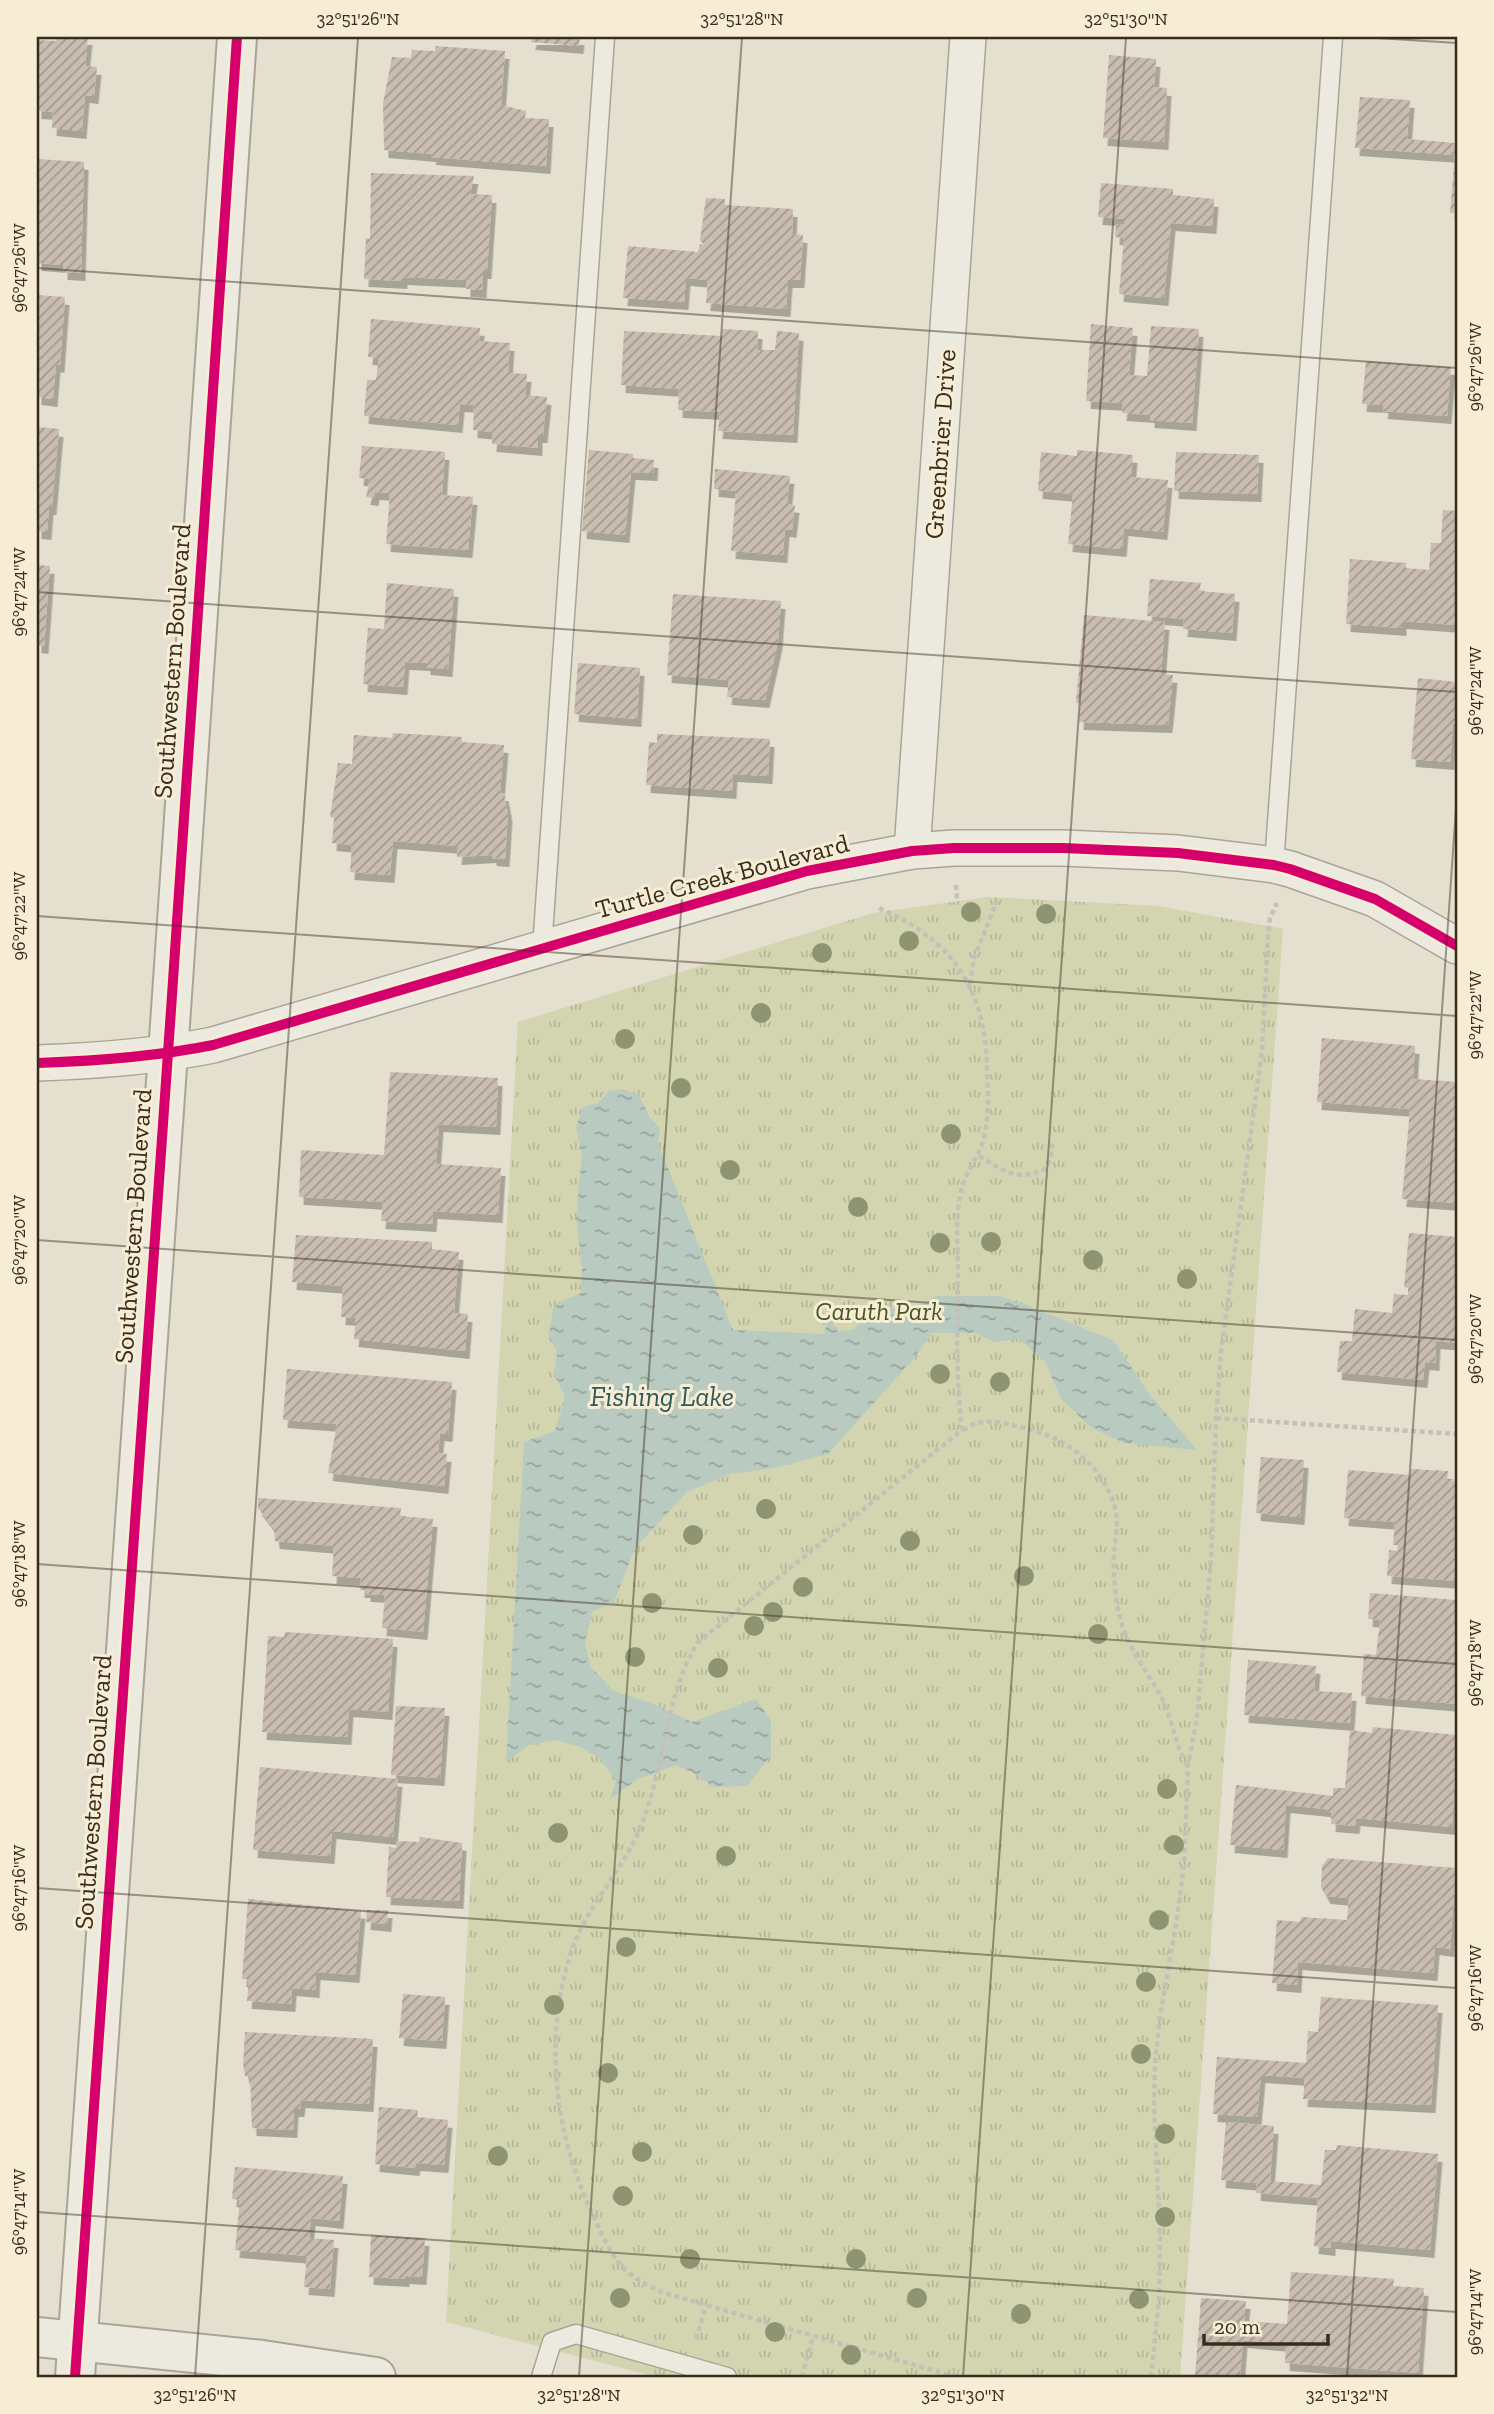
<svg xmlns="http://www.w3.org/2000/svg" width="1494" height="2414" font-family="'Zilla Slab',serif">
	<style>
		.park { fill: url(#park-tufts) }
		.water { fill: url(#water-ripples) }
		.building { fill: url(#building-hatch); filter: url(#shadow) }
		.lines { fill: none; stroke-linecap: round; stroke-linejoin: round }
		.service-casing { stroke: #aaa496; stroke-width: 21 }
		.minor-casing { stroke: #aaa496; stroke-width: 38 }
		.tertiary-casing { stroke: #aaa496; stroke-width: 42 }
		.path { stroke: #c5c0b6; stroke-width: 4.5; stroke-dasharray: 5 3.5; stroke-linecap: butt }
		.service { stroke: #ece9df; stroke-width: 18 }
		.minor { stroke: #ece9df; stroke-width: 35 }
		.tertiary { stroke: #ece9df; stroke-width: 38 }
		.cycleway-casing { stroke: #f6edd4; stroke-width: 15 }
		.cycleway { stroke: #d6006c; stroke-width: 10 }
		.tree { fill: #8e9471 }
		.ticks { fill: none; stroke: #392c1e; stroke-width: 2; stroke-opacity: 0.45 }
		.labels { text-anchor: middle; stroke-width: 6; stroke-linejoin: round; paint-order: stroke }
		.street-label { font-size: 26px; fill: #392c1e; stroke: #f6edd4 }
		.park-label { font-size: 26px; font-style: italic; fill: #475625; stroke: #f6edd4 }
		.water-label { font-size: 28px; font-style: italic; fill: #2d5958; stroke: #f6edd4 }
		.neatline { fill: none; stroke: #392c1e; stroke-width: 2.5 }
		.ticks-label { font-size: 18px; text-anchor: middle; fill: #392c1e }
	</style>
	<defs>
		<pattern id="park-tufts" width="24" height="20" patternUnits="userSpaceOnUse" patternTransform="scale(1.75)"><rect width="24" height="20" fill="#d2d5b0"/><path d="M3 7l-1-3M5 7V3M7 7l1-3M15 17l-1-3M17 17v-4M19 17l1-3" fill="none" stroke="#b5b797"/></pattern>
		<pattern id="water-ripples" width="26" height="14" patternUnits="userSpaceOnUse" patternTransform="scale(1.75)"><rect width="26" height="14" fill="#b9cac0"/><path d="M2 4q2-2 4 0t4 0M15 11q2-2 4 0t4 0" fill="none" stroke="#97a49b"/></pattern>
		<pattern id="building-hatch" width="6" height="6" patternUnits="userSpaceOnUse" patternTransform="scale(1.75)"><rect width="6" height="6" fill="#c8bdaf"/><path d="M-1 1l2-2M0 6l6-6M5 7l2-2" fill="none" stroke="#a39a8e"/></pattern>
		<filter id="shadow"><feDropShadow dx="4.5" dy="8" stdDeviation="0" flood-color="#0004"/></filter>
	</defs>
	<rect width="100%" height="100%" fill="#e4dfce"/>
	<path class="park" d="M988,897L1159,906L1283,929L1180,2377H656L446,2322L518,1022L873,913Z"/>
	<path class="water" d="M622,1089L639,1095L650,1118L660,1128L658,1143L733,1330L824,1334L828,1318L839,1331L853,1330L875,1309L916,1308L936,1296H999L1022,1303L1114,1341L1147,1391L1197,1450L1124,1443L1092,1428L1061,1399L1045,1361L1019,1339L994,1342L975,1333H932L910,1363L828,1454L774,1468L731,1474L687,1492L635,1548L614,1602L592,1612L585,1644L591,1667L614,1691L648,1702L692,1722L756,1699L771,1721V1755L747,1786L713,1787L692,1772L676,1765L638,1779L610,1799L616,1780L599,1758L578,1746L557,1740L531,1744L506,1762L524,1442L555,1431L565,1396L554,1374L557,1352L549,1335L553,1308L562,1301L581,1293L582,1268L576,1218L582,1154L576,1127L583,1107L598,1103L609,1091Z"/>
	<g class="building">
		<path d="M57,37H88L85,66L97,67L94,96L85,95L82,131L52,128L53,112L37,111V40L56,41Z"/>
		<path d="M532,37H580L579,46L531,42Z"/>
		<path d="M436,46L505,51L501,105L526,111L525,118L549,119L546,166L431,157L432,154L384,150L383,104L392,57L411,58L412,50L435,51Z"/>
		<path d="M1109,55L1156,59L1154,87L1167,88L1164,142L1103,138Z"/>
		<path d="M1360,97L1410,100L1407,139L1455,143V133H1457V213H1450L1455,155L1355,148Z"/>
		<path d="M37,159L84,162L81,273L63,272V265L37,263Z"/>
		<path d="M371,173L474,176L470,194L492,195L487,271H483L482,290L466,289V280L403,277V281L364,279L366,238L370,239Z"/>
		<path d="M1101,183L1173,189V195L1214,199L1212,226L1171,223L1164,298L1119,294L1124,238L1115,237L1116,224L1124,225V219L1098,217Z"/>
		<path d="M706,198L725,199V205L793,209L792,234L803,235L800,280H788L786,309L706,303L708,280L686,278L684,302L623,298L628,246L698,252L700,244L704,245L700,240Z"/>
		<path d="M37,295L65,297L60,365L56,364L53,399L37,397Z"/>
		<path d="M371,319L480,328L479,341L510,343L508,373L527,374L525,395L547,397L543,435H538V448L492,444L493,432L473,430L474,405L460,404L458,425L364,416L367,380H376L379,358L368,357Z"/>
		<path d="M1091,324L1133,328L1129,375L1147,376L1151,326L1199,329L1192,423L1150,420V415L1122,413L1123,403L1086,401Z"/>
		<path d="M722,329L758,331L757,350H775L777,331L799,333L793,435L718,431L720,412L678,410L679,389L621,385L624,331L722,336Z"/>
		<path d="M1366,361L1451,367L1447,416L1383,411L1384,405L1362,404Z"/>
		<path d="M37,427L59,429L52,507H49L47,532L37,531Z"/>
		<path d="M362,446L445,452L442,495L473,497L468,550L386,544L390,493L375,492L374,498L366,497L370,479L359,478Z"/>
		<path d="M589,450L633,454V458L654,460L653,473L631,472L625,535L582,531Z"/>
		<path d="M1077,450L1133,455L1131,477L1168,480L1163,532L1124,528L1122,549L1068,544L1073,494L1038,491L1041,452L1077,456Z"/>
		<path d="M1176,452L1259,455L1257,494L1174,491Z"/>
		<path d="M715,469L790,476L787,504L795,505L792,530L785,529L783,555L731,551L736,491L714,489Z"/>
		<path d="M1443,510L1457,511V625L1402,621V628L1346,624L1350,559L1406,563V568L1429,570L1431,543H1441Z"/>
		<path d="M37,565L50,566L44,646L37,645Z"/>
		<path d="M1150,579L1201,583L1199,591L1235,594L1232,633L1183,629L1184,619L1147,616Z"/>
		<path d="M387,583L454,589L448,669L426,667V663L405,662L403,687L363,684L368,628L384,629Z"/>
		<path d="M673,594L781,601L778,641L765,700L727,697L729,680L667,675Z"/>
		<path d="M1084,615L1165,622L1161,674L1173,675L1168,725L1079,722L1080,703H1076Z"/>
		<path d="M578,663L640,668L637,719L574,714Z"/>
		<path d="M1418,678L1456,682L1457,724L1453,723L1450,762L1411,759Z"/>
		<path d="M393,733L462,737V742L504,745L500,793H504L508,814L505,859L492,858V855L457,857L458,846L393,841L390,875L350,872L352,845L332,843L334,818L330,817L338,763L352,764L354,735L392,738Z"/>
		<path d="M657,734L770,739L768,776L733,774L732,791L646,785L649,742L657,743Z"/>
		<path d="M1322,1038L1415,1046L1413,1079L1457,1082V1203L1402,1199L1410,1109L1317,1102Z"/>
		<path d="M390,1072L498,1078L496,1127L439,1124L436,1164L501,1168L498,1215L433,1211L432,1224L381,1221L383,1202L299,1197L301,1150L384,1155Z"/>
		<path d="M1409,1233L1457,1237V1343L1436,1341L1435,1363L1425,1362L1423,1380L1337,1372L1340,1341H1352L1355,1309L1392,1313L1394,1294L1408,1295V1288L1404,1287Z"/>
		<path d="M296,1235L432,1242V1249L459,1252L454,1313L468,1314L465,1351L354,1339L356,1318L341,1317L343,1286L292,1282Z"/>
		<path d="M287,1369L452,1382L448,1434L440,1433L438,1453L447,1454L444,1486L328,1473L337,1424L283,1420Z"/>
		<path d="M1261,1457L1304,1460L1300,1517L1256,1513Z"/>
		<path d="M1411,1469L1448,1471L1447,1480L1457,1481V1581L1387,1576L1389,1550L1398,1551L1399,1545H1393L1395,1522L1344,1518L1348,1470L1410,1475Z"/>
		<path d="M258,1498L401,1508L400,1516L433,1519L423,1632L382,1628L385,1595L366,1594V1590H360L361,1578L332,1576L334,1546L275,1541L274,1529L258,1508Z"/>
		<path d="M1370,1593L1457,1600V1704L1361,1696L1364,1654L1376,1655L1380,1620L1368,1619Z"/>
		<path d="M285,1632L393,1639L388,1712L349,1709L347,1737L262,1732L268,1636L284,1637Z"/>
		<path d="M1248,1660L1316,1666L1314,1691L1352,1693L1350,1723L1244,1715Z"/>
		<path d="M396,1706L445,1708L440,1778L391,1775Z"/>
		<path d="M1373,1727L1457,1735L1452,1827L1356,1818L1355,1826L1331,1824L1332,1813L1325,1809L1286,1805L1283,1850L1230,1845L1236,1785L1333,1796V1788H1345L1350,1730L1372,1733Z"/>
		<path d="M260,1767L398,1779L393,1837L332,1831L330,1856L253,1850Z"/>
		<path d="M420,1837L462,1843L459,1901L386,1897L389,1847L396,1848L397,1841L419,1842Z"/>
		<path d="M1328,1858L1456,1868L1450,1949L1435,1947L1433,1973L1298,1962L1297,1985L1272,1983L1277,1920L1300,1922L1301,1917L1347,1920L1349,1898L1326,1896L1321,1887L1322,1866Z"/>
		<path d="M248,1899L361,1911L355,1975L316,1972L315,1990L292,1988L291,2004L247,2001L249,1979H242Z"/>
		<path d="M367,1910H388L387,1924L366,1922Z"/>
		<path d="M403,1994L445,1997L442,2041L399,2038Z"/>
		<path d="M1321,1997L1438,2005L1431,2105L1303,2099L1305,2078L1261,2075L1257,2117L1213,2114L1217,2057L1306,2063L1308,2031L1318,2032Z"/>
		<path d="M245,2032L373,2039L369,2104L301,2100L300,2109H294L293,2130L252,2128L250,2076H245L243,2064Z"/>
		<path d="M379,2107L418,2110L417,2117L448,2120L444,2165L416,2163L415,2168L375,2164Z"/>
		<path d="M1226,2122L1274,2126L1270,2181L1321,2185L1325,2150H1336L1337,2145L1438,2154L1430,2250L1331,2241V2248L1314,2246L1318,2198L1256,2193L1257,2183L1221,2180Z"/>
		<path d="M235,2167L343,2176L339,2221L311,2218L309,2238L334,2240L330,2289L304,2287L307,2256L235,2250L240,2200L232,2199Z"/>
		<path d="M371,2235L425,2238L422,2277L405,2276V2279L369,2277Z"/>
		<path d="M1291,2272L1394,2279L1393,2286L1424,2288L1418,2373L1285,2363L1286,2344L1243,2340L1240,2377H1195L1201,2298L1246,2301L1244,2321L1287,2324Z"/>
	</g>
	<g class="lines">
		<g class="service-casing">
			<g id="service">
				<path d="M1274,865L1333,37"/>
				<path d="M542,949L605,37"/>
				<path d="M541,2377L552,2342L576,2334L727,2377"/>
			</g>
		</g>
		<g class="minor-casing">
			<g id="minor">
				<path d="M912,851L968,37"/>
				<path d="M37,1063C97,1061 154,1057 213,1045L807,871L912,851L954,848H1063L1178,853L1274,865L1290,869L1375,899L1457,946"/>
			</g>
		</g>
		<g class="tertiary-casing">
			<g id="tertiary">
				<path d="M37,2337L262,2360L376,2377"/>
				<path d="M75,2377L171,1010L237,37"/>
			</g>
		</g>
		<g class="path">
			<path d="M956,885L957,899"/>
			<path d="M879,908C891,914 905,920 916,928C968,961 986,1010 987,1069C988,1090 989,1111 985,1133C981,1156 963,1173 960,1196C955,1222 958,1250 958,1276C957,1328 956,1378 962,1430L698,1642C666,1693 665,1761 644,1818C628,1865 590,1901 573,1947C542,2034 554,2134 593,2215C601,2232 609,2252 622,2266C632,2278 647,2285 661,2292L956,2377"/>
			<path d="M970,984L974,958L997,901"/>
			<path d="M979,1156C1004,1171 1016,1182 1045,1169L1051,1157L1052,1140"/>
			<path d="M1216,1418L1457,1434"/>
			<path d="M963,1430C967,1428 973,1424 977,1423C995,1419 1018,1426 1035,1431C1075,1442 1113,1478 1117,1520C1117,1530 1115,1542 1114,1552C1113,1574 1115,1600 1121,1621C1130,1654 1154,1678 1167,1710C1174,1729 1177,1748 1187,1765"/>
			<path d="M696,2339L706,2306"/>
			<path d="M802,2377L813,2336"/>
			<path d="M1151,2377L1159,2299L1160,2234L1154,2106L1155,2063L1160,2016L1176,1925L1184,1865L1188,1766L1197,1717L1211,1560L1216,1418L1221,1352L1262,1051L1268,935L1270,918L1277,903"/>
		</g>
		<use href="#service" class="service"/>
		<use href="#minor" class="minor"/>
		<use href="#tertiary" class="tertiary"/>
		<g class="cycleway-casing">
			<g id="cycleway">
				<path d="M37,1063C97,1061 154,1057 213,1045L807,871L912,851L954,848H1063L1178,853L1274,865L1290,869L1375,899L1457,946"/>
				<path d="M75,2377L171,1010L237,37"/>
			</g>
		</g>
		<use href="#cycleway" class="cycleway"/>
	</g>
	<g class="tree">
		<circle cx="971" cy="912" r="10"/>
		<circle cx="1046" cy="914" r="10"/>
		<circle cx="909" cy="941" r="10"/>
		<circle cx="822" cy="953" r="10"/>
		<circle cx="761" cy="1013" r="10"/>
		<circle cx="625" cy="1039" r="10"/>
		<circle cx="681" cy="1088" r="10"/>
		<circle cx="951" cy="1134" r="10"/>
		<circle cx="730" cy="1170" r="10"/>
		<circle cx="858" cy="1207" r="10"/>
		<circle cx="991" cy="1242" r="10"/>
		<circle cx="940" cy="1243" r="10"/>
		<circle cx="1093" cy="1260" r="10"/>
		<circle cx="1187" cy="1279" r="10"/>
		<circle cx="940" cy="1374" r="10"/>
		<circle cx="1000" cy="1382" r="10"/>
		<circle cx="766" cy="1509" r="10"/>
		<circle cx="693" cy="1535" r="10"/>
		<circle cx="910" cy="1541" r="10"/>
		<circle cx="1024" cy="1576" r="10"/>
		<circle cx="803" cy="1587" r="10"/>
		<circle cx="652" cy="1603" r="10"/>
		<circle cx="773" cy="1612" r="10"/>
		<circle cx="754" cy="1626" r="10"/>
		<circle cx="1098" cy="1634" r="10"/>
		<circle cx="635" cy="1657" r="10"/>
		<circle cx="718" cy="1668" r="10"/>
		<circle cx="1167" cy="1789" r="10"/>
		<circle cx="558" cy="1833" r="10"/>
		<circle cx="1174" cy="1845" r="10"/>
		<circle cx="726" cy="1856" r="10"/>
		<circle cx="1159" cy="1920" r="10"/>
		<circle cx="626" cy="1947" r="10"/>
		<circle cx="1146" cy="1982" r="10"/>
		<circle cx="554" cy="2005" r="10"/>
		<circle cx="1141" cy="2054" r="10"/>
		<circle cx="608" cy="2073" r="10"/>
		<circle cx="1165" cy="2134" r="10"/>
		<circle cx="642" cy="2152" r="10"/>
		<circle cx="498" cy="2156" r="10"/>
		<circle cx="623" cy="2196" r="10"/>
		<circle cx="1165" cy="2217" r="10"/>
		<circle cx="690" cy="2259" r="10"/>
		<circle cx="856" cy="2259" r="10"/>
		<circle cx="620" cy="2298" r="10"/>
		<circle cx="917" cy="2298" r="10"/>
		<circle cx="1139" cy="2299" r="10"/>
		<circle cx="1021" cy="2314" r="10"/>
		<circle cx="775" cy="2332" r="10"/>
		<circle cx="851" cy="2355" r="10"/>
	</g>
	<path class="ticks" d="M1361,37L1457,43M37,268L1457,368M37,592L1457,692M37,916L1457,1016M37,1240L1457,1340M37,1564L1457,1664M37,1888L1457,1988M37,2212L1457,2312M195,2377L358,37M579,2377L742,37M963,2377L1126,37M1347,2377L1457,794"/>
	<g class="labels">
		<g class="street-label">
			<text transform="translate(940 444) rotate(-86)" y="9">Greenbrier Drive</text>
			<text transform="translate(172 661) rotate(-86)" y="9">Southwestern Boulevard</text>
			<text transform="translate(722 876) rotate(-15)" y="9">Turtle Creek Boulevard</text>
			<text transform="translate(133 1226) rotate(-86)" y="9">Southwestern Boulevard</text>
			<text transform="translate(93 1792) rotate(-86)" y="9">Southwestern Boulevard</text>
		</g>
		<g class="park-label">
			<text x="879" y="1320">Caruth Park</text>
		</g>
		<g class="water-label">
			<text x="662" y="1406">Fishing Lake</text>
		</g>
	</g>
	<rect width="1494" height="2414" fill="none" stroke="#f6edd4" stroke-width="77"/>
	<path d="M1204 2334v10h124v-10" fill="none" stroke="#392c1e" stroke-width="3.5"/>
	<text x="1214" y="2334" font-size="21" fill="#392c1e" stroke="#f6edd4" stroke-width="5" paint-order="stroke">20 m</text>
	<rect x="38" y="38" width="1418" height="2338" class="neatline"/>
	<g class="ticks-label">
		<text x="358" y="25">32°51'26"N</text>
		<text x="742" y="25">32°51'28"N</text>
		<text x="1126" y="25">32°51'30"N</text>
		<text transform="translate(19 268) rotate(-90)" y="6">96°47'26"W</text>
		<text transform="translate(1475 367) rotate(-90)" y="6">96°47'26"W</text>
		<text transform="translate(19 592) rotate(-90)" y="6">96°47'24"W</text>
		<text transform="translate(1475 691) rotate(-90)" y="6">96°47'24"W</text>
		<text transform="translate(19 916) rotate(-90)" y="6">96°47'22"W</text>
		<text transform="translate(1475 1015) rotate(-90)" y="6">96°47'22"W</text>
		<text transform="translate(19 1240) rotate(-90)" y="6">96°47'20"W</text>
		<text transform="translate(1475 1339) rotate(-90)" y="6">96°47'20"W</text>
		<text transform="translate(19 1564) rotate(-90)" y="6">96°47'18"W</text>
		<text transform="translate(1475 1663) rotate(-90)" y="6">96°47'18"W</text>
		<text transform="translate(19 1888) rotate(-90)" y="6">96°47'16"W</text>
		<text transform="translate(1475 1988) rotate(-90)" y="6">96°47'16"W</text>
		<text transform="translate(19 2212) rotate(-90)" y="6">96°47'14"W</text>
		<text transform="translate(1475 2312) rotate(-90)" y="6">96°47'14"W</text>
		<text x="195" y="2401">32°51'26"N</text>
		<text x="579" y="2401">32°51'28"N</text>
		<text x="963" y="2401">32°51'30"N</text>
		<text x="1347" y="2401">32°51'32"N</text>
	</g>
</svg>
